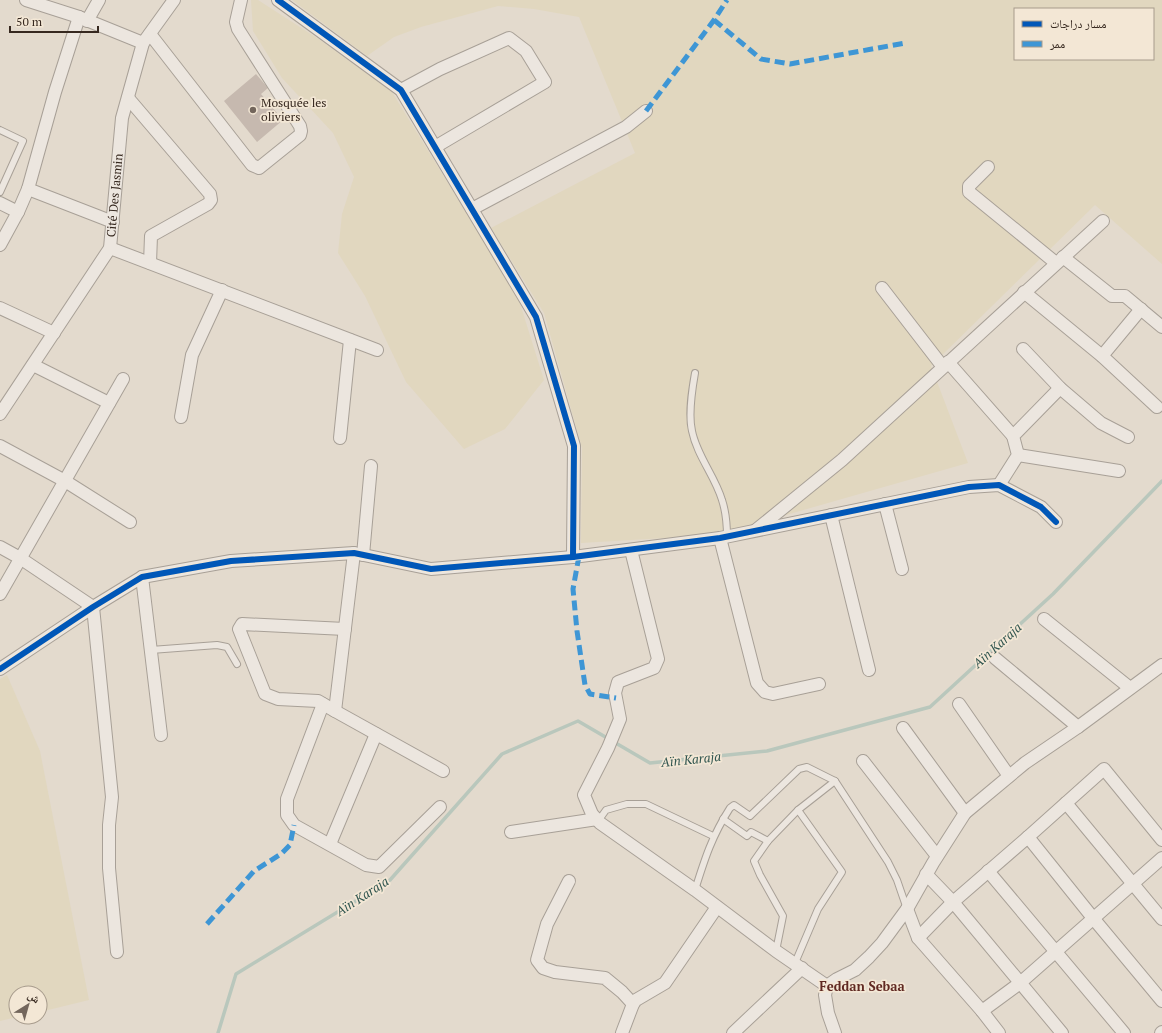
<svg xmlns="http://www.w3.org/2000/svg" width="1162" height="1033" font-family="'PT Serif','Noto Naskh Arabic',serif">
	<style>
		.farmland { fill: #e1d7bf; fill-rule: evenodd }
		.lines { fill: none; stroke-linecap: round; stroke-linejoin: round }
		.stream { stroke: #b9c7bc; stroke-width: 3.5 }
		.building { fill: #c6b9af }
		.lane-casing { stroke: #a8a097; stroke-width: 8 }
		.street-casing { stroke: #a8a097; stroke-width: 14 }
		.lane { stroke: #ece6df; stroke-width: 6 }
		.street { stroke: #ece6df; stroke-width: 12 }
		.quiet { stroke: #3e96d5; stroke-width: 5; stroke-dasharray: 10 5; stroke-linecap: butt }
		.cycleway-casing { stroke: #f3e7d5; stroke-width: 8 }
		.cycleway { stroke: #0057b8; stroke-width: 6 }
		.poi-dot { fill: #73665c; stroke: #f3e7d5; stroke-width: 1.5 }
		.labels { text-anchor: middle; stroke-width: 3.5; stroke-linejoin: round; paint-order: stroke }
		.poi-label { font-size: 12px; fill: #36281f; stroke: #f3e7d5; text-anchor: start }
		.street-label { font-size: 12px; fill: #36281f; stroke: #f3e7d5 }
		.water-label { font-size: 13px; font-style: italic; fill: #30554f; stroke: #f3e7d5 }
		.neighbourhood-label { font-size: 13px; font-weight: bold; fill: #602922; stroke: #f3e7d5 }
	</style>
	<rect width="100%" height="100%" fill="#e3dacd"/>
	<g class="farmland">
		<path d="M251,0H258L320,40L392,92L518,297L544,380L505,429L464,449L406,382L365,296L338,253L342,214L354,177L333,133L282,78L253,31Z"/>
		<path d="M292,0H1162V264L1095,205L931,366L968,463L716,535L581,543L582,448L544,313L491,228L635,153L579,17L534,9L498,6L421,27L394,37L367,56ZM1015,9H1153V59H1015Z"/>
		<path d="M7,675L40,751L89,1000L40,1012V993H16V1017H17L0,1021V679Z"/>
	</g>
	<g class="lines">
		<path class="stream" d="M218,1033L236,974L390,880L502,754L578,721L650,763L767,751L930,707L1053,594L1162,481"/>
	</g>
	<path class="building" d="M256,74L268,88L261,94L283,120L257,142L224,101Z"/>
	<g class="lines">
		<g class="lane-casing">
			<g id="lane">
				<path d="M0,130L23,141L0,192"/>
				<path d="M695,373C692,390 688,414 692,431C697,456 715,476 722,500C726,512 727,524 727,537"/>
				<path d="M151,650L217,645L227,647L237,664"/>
				<path d="M723,819L747,836L751,832L768,841"/>
				<path d="M600,823L601,817L606,810L627,804H646L713,836"/>
				<path d="M695,890C705,858 712,836 730,808L734,805L750,816L799,769L807,767L835,781"/>
				<path d="M776,951L783,916L760,875L754,861L768,841L798,810"/>
				<path d="M795,963L818,909L842,872L798,810L835,781L888,862L897,880L907,909"/>
			</g>
		</g>
		<g class="street-casing">
			<g id="street">
				<path d="M26,0L79,17L143,43"/>
				<path d="M278,0L401,90L536,317L574,446L573,557"/>
				<path d="M87,21L99,0"/>
				<path d="M150,34L252,165L259,168L300,135L301,131L300,126L238,29L236,22L241,0"/>
				<path d="M401,90L440,69L509,38L526,51L545,82L435,147"/>
				<path d="M128,98L210,194L211,200L208,204L151,236L150,263"/>
				<path d="M988,167L969,186V192L1056,263"/>
				<path d="M28,189L113,222"/>
				<path d="M0,203L18,212L0,245"/>
				<path d="M472,209L626,127L646,111"/>
				<path d="M18,212L28,189L55,92L79,17"/>
				<path d="M110,248L377,350"/>
				<path d="M1063,257L1112,296H1125L1162,327"/>
				<path d="M882,288L943,367"/>
				<path d="M1024,292L1102,356L1157,407"/>
				<path d="M0,308L54,333"/>
				<path d="M1023,349L1060,388L1101,423L1128,437"/>
				<path d="M1102,356L1141,309"/>
				<path d="M948,362L1013,436"/>
				<path d="M33,365L109,403"/>
				<path id="s1" d="M0,414L110,248L122,118L143,43L174,0"/>
				<path d="M181,417L192,355L222,290"/>
				<path d="M340,438L350,340"/>
				<path d="M0,446L65,481L130,522"/>
				<path d="M1018,455L1119,471"/>
				<path d="M999,485L1018,455L1013,436L1060,388"/>
				<path d="M885,504L902,569"/>
				<path d="M831,515L869,670"/>
				<path d="M756,530L842,460L1103,221"/>
				<path d="M720,538L757,683L765,692L773,694L819,684"/>
				<path d="M0,547L20,558L93,607L112,797L109,825V868L117,952"/>
				<path d="M631,550L658,659L654,668L618,682L615,693L620,719L608,748L584,795L592,814L600,823L695,890L776,951L827,986"/>
				<path d="M363,555L371,466"/>
				<path d="M142,577L161,735"/>
				<path d="M0,594L123,379"/>
				<path d="M1044,619L1130,688"/>
				<path d="M345,629L242,624L239,629L265,694L278,699L318,701L335,711L443,771"/>
				<path d="M995,658L1078,727"/>
				<path d="M0,669L93,607L142,577L231,561L354,553L431,569L573,557L720,538L969,487L999,485L1041,507L1056,522"/>
				<path d="M323,704L287,799V815L294,825L366,865L379,867L440,807"/>
				<path d="M959,704L1009,776"/>
				<path d="M335,711L354,553"/>
				<path d="M903,728L965,813"/>
				<path d="M863,761L937,856"/>
				<path d="M1066,803L1162,919"/>
				<path d="M511,832L597,819"/>
				<path d="M1028,837L1093,918L1162,1001"/>
				<path d="M330,844L376,734"/>
				<path d="M988,871L1124,1033"/>
				<path d="M926,874L953,902L1062,1033"/>
				<path d="M569,881L547,924L537,960L543,968L555,972L605,978L622,992L633,1004"/>
				<path d="M907,909L918,938L982,1011L999,1033"/>
				<path d="M918,938L953,902L1028,837L1104,769L1162,840"/>
				<path d="M982,1011L1020,983L1162,858"/>
				<path d="M622,1033L633,1004L636,1000L665,983L717,907"/>
				<path d="M733,1033L802,968"/>
				<path d="M835,1033L828,1013L825,995L827,986L837,979L855,970L869,957L882,943L907,909L933,863L965,813L1025,763L1078,727L1162,665"/>
				<path d="M1161,1033L1162,1032"/>
			</g>
		</g>
		<use href="#lane" class="lane"/>
		<use href="#street" class="street"/>
		<g class="quiet">
			<path d="M714,20L761,59L790,64L905,43"/>
			<path d="M646,111L714,20L727,0"/>
			<path d="M579,556L573,589L577,631L585,685L590,694L616,698"/>
			<path d="M207,924L254,871L281,854L290,845L294,825"/>
		</g>
		<g class="cycleway-casing">
			<g id="cycleway">
				<path d="M278,0L401,90L536,317L574,446L573,557"/>
				<path d="M0,669L93,607L142,577L231,561L354,553L431,569L573,557L720,538L969,487L999,485L1041,507L1056,522"/>
			</g>
		</g>
		<use href="#cycleway" class="cycleway"/>
	</g>
	<circle class="poi-dot" cx="253" cy="110" r="4"/>
	<g class="labels">
		<g class="poi-label">
			<text x="261" y="107">Mosquée les<tspan x="261" dy="14">oliviers</tspan></text>
		</g>
		<g class="street-label">
			<text dy="4" stroke="none"><textPath href="#s1" startOffset="252">Cité Des Jasmin</textPath></text>
		</g>
		<g class="water-label">
			<text transform="translate(997 645) rotate(-42)" y="5">Aïn Karaja</text>
			<text transform="translate(691 759) rotate(-6)" y="5">Aïn Karaja</text>
			<text transform="translate(362 896) rotate(-33)" y="5">Aïn Karaja</text>
		</g>
		<g class="neighbourhood-label">
			<text x="862" y="991">Feddan Sebaa</text>
		</g>
	</g>
	<rect x="1014" y="8" width="140" height="52" fill="#f3e7d5" stroke="#a79b8c"/>
	<rect x="1022" y="21" width="20" height="6" fill="#0057b8" stroke="#a79b8c"/>
	<text x="1050" y="28" font-size="12" fill="#36281f">مسار دراجات</text>
	<rect x="1022" y="41" width="20" height="6" fill="#3e96d5" stroke="#a79b8c"/>
	<text x="1050" y="48" font-size="12" fill="#36281f">ممر</text>
	<g transform="translate(28 1005) rotate(37)"><circle r="19" fill="#f3e7d5" stroke="#a79b8c"/>
	<path d="M0-3L7 15L0 10L-7 15Z" fill="#73665c"/>
	<text y="-6" font-size="11" font-weight="bold" text-anchor="middle" fill="#36281f">ش</text>
	</g>
	<path d="M10 26v6h88v-6" fill="none" stroke="#36281f" stroke-width="2"/>
	<text x="16" y="26" font-size="12" fill="#36281f" stroke="#f3e7d5" stroke-width="3" paint-order="stroke">50 m</text>
</svg>
